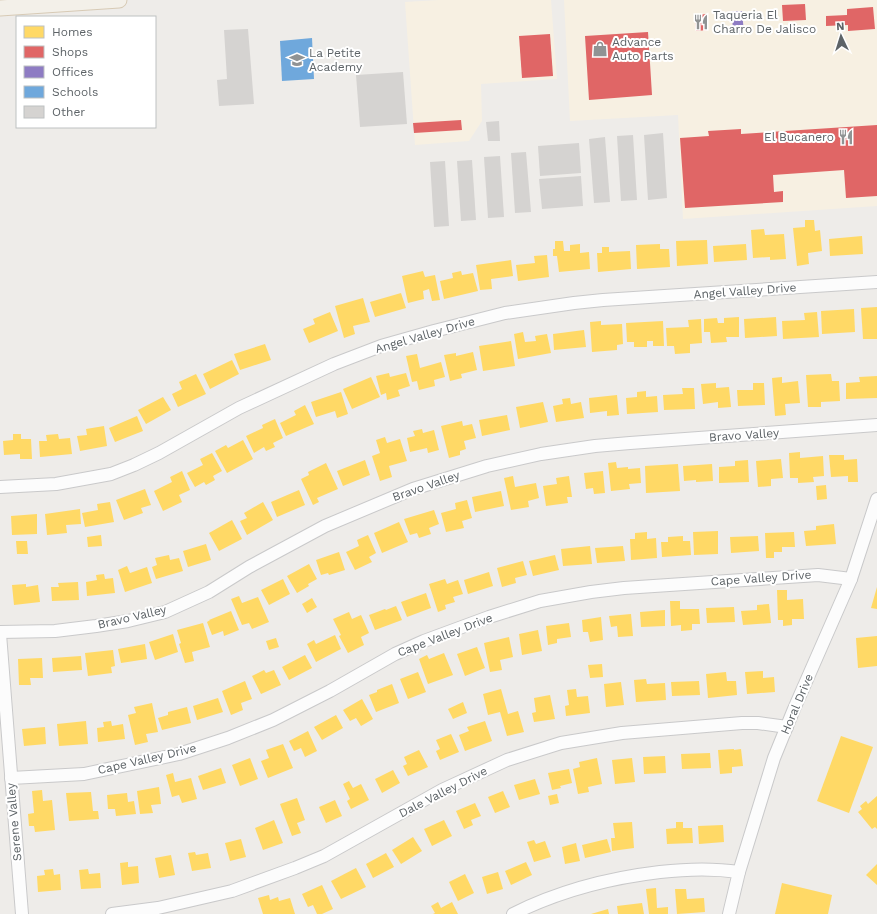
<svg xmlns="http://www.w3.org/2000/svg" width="877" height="914" font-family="'Work Sans',sans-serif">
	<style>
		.commercial { fill: #f7f0e2 }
		.homes { fill: #ffd966 }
		.shops { fill: #e06666 }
		.offices { fill: #8e7cc3 }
		.schools { fill: #6fa8dc }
		.building { fill: #d5d3d1 }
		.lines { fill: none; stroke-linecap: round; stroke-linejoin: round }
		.minor-casing { stroke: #c9c9ca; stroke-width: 14 }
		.major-casing { stroke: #d7cab5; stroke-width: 17 }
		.minor { stroke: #fcfcfc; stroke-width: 12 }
		.major { stroke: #f3f0e9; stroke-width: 15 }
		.labels { text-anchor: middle; stroke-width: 4; stroke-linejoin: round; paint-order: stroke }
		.poi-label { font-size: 12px; fill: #5d6367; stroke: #fff; text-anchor: start }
		.street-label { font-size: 12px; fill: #5d6367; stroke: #fff }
	</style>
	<rect width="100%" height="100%" fill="#eeece9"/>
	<g class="commercial">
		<path d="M439,0H551L557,79L481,84L482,121L469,141L415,145L405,2Z"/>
		<path d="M564,0H877V206L683,219L678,115L570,121Z"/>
	</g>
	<g class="homes">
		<path d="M805,220H814L815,231L820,230L822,251L808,253L809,264L797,266L793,228L805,227Z"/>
		<path d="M764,229L765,235L784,234L786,259L770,260V257L753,258L751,230Z"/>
		<path d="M862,236L863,254L830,256L829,239Z"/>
		<path d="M707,240L708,264L677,266L676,241Z"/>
		<path d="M555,241H563L564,251H570V245L580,244V253L589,252L590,269L559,272L557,256H553V249H555Z"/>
		<path d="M660,244V249H669L670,267L637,269L636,245Z"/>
		<path d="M746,244L747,260L714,262L713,246Z"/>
		<path d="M602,247H609V252L630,251L631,269L598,272L597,253H602Z"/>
		<path d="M547,255L549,277L518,281L516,265L535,263L534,256Z"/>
		<path d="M511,260L513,276L491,279L492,289L480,290L476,265Z"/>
		<path d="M423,271L425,277L435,275L440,300L432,301L429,289L423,291L424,299L408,303L402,276Z"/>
		<path d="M461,271L462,275L473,273L478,291L444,299L440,281L453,278L452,273Z"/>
		<path d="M401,293L406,308L375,317L370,302Z"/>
		<path d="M363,298L370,322L353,326L355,334L344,338L335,306Z"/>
		<path d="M877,307V339H863L861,308Z"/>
		<path d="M854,309L855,332L822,334L821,311Z"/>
		<path d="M330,312L338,331L309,343L303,329L315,324L313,319Z"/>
		<path d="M817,312L819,337L783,339L782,321L805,320L804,313Z"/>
		<path d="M739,317V337H726L727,342L711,343L710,332H704V319L717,318L718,323H724V318Z"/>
		<path d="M776,317L777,336L745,338L744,319Z"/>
		<path d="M701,319L702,343L690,344V353L675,354L674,346H667L666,328L689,327L688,320Z"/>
		<path d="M601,321V325L622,324L623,344L617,345V350L592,352L590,322Z"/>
		<path d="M663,321L664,346H653V341H647V347H634V342H627L626,323Z"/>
		<path d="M584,330L586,347L554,350L553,334Z"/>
		<path d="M523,332L525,342L536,341L535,336L547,334L551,353L518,359L514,334Z"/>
		<path d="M511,341L515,366L483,371L479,346Z"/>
		<path d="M265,344L271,360L240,370L234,354Z"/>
		<path d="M473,352L477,370L461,374L462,378L450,381L444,355L456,353V356Z"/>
		<path d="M417,354L420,368L441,362L445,377L434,380L435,386L419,390L417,381L412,382L406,356Z"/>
		<path d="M232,360L239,374L210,389L203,374Z"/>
		<path d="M389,373L390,377L406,373L410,386L398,390L400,396L387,400L386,393L381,395L376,376Z"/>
		<path d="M196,374L206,394L178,407L172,394L182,389L179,382Z"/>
		<path d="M831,374L832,381H839L840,401L821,402V407H808L806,375Z"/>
		<path d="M877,376V398L846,399V383L860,382L859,377Z"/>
		<path d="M371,377L380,397L352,409L343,389Z"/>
		<path d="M782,377V383L798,381L800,403L785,404L786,415L775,416L772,378Z"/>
		<path d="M716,383V388L729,387L731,407L718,408V402L703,404L701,384Z"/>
		<path d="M753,383H764L765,405L738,406L737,390H753Z"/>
		<path d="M682,388H694L695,409L664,410L663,395L683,394Z"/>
		<path d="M646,391V397L657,396L658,412L627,414L626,398L637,397V392Z"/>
		<path d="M341,392L348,414L337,418L335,411L316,417L311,402Z"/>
		<path d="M617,395L619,415L607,416V411L590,413L589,398Z"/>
		<path d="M163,397L171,410L146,424L138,410Z"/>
		<path d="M570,398L571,404L581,402L584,418L556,422L553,406L563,404L562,399Z"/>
		<path d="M543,402L548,422L520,428L516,407Z"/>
		<path d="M305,405L314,424L286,436L280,423L296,415L294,411Z"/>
		<path d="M507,415L510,430L482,436L479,420Z"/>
		<path d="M137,416L143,431L115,442L109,428Z"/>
		<path d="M275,419L283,438L273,443L275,447L266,451L264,447L254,453L246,436L263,428L262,425Z"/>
		<path d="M462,421L463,426L472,424L476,438L464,441L466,449L460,451V455L449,458L441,426Z"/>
		<path d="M104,426L107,446L80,451L77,436L87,435L86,429Z"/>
		<path d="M422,429L423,433L434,430L439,450L428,453L427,448L410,452L407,438L415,436L413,431Z"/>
		<path d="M13,434H21V439H31L32,459H20V454L4,455L3,441L13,440Z"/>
		<path d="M58,434L59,439L70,438L72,454L40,457L39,441H47L46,435Z"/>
		<path d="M385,437L387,443L400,439L407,461L389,466L392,477L380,481L372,456L380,453L376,440Z"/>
		<path d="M243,440L253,459L227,473L215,451L226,445L228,448Z"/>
		<path d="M800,452V458L823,456L824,476L813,477L814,482L798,483V478H790L789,453Z"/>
		<path d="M212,453L222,471L213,476L215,480L206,485L204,482L195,487L187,473L203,465L200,459Z"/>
		<path d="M829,455H844V460L857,459L858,482H848V476L831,477Z"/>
		<path d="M781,459L783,478L771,479V486L758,487L756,461Z"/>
		<path d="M365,460L370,475L343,486L337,471Z"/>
		<path d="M748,460L749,482L719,483V467L735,466V461Z"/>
		<path d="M616,462L617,468L628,467V469L640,468L641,483L629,484L630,489L611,491L608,463Z"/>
		<path d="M326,463L338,489L317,498L319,502L313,505L301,479L309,475L308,472Z"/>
		<path d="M678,464L680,491L646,493L645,466Z"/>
		<path d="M712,464L713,481L696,482V480L684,481L683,466Z"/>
		<path d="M182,471L190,490L179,495L182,502L163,511L154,491L172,482L170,477Z"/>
		<path d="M603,471L605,493L594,494L593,488L586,489L584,473Z"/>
		<path d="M513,476L515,487L536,483L539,498L528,501L529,507L511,510L504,478Z"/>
		<path d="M569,476L572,497H567L568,503L546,506L543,486L557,484L556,478Z"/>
		<path d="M826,485L827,499L817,500L816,486Z"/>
		<path d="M145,489L151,505L141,508L143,513L124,520L116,500Z"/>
		<path d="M299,490L305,505L277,517L271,502Z"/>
		<path d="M501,491L504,506L475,512L472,497Z"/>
		<path d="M467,500L472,518L462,521L464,528L446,532L441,513L456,509L455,503Z"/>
		<path d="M110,502L114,522L85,527L82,513L98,510L97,504Z"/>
		<path d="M263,502L273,520L247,535L240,521L247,518L244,513Z"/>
		<path d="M80,509L81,524L66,525L67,533L47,535L45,514Z"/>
		<path d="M434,510L439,524L429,528L431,534L419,538L417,533L410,535L404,519Z"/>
		<path d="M37,514V534L12,535L11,516Z"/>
		<path d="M232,520L242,539L219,551L209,533Z"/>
		<path d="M399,522L408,542L382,553L374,533Z"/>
		<path d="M834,524L836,544L806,546L804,531L816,530V526Z"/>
		<path d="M718,531V554L694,555L693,532Z"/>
		<path d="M647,532V539L656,538L657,558L631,560L630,539H635V533Z"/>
		<path d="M794,532L795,547H782V552H774V558H766L765,533Z"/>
		<path d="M101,535L102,546L88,547L87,537Z"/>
		<path d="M368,535L376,553L369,557L372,562L355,570L346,552L359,546L357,540Z"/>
		<path d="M683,536V541H690L691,555L662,557L661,542H668V537Z"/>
		<path d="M758,536L759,551L731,553L730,537Z"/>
		<path d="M16,541H27L28,554H17Z"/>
		<path d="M206,544L211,560L188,567L183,551Z"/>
		<path d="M590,546L592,564L563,566L561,549Z"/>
		<path d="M623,546L625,561L597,563L595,548Z"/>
		<path d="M339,552L345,570L329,575L328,573L321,575L316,560Z"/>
		<path d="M169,555L170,560L179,558L183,571L156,579L152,567L157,565L155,558Z"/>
		<path d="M555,555L559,570L533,576L529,561Z"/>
		<path d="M523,561L527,575L515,578L516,583L502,587L497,568Z"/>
		<path d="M309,564L317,579L308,584L309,586L297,593L287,576Z"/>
		<path d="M127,566L130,573L147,567L152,583L125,592L118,570Z"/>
		<path d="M489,572L493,586L468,594L464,580Z"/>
		<path d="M104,574L105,579L113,578L115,593L87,596L86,582L97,580L96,575Z"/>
		<path d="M283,579L290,594L269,605L261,590Z"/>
		<path d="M445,579L447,584L458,580L463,594L453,597L455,602L445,605L446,609L438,612L429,584Z"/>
		<path d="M78,582L79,600L52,601L51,587H59L58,583Z"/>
		<path d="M26,584V587L38,585L40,602L14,605L12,585Z"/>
		<path d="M877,587V609L871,608Z"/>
		<path d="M777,590H787V600L803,599L804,619H792V625L783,626V620H778Z"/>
		<path d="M426,593L431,608L407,617L401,602Z"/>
		<path d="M239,596L242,603L258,597L269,622L252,629L249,623L242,625L231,599Z"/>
		<path d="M312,598L317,607L307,613L302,604Z"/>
		<path d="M670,601H680V609H699L700,624H692V630L681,631V625L671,626Z"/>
		<path d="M769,604L771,623L743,625L741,611L757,610V605Z"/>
		<path d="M396,606L402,620L375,630L369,615L385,609L386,610Z"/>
		<path d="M734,607L735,622L707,623L706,608Z"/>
		<path d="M665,610V626L641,627L640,612Z"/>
		<path d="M231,611L239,630L224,636L223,631L212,635L207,622L210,620H209Z"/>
		<path d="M349,612L352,619L361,615L369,633L361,637L364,645L348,653L339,636L341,635L333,619Z"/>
		<path d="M631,614L633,636L618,637L617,626L611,627L609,616Z"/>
		<path d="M601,617L603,640L590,642L588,632H583L582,620Z"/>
		<path d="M203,623L210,647L192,652L194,661L185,663L179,644L181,643L177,630Z"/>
		<path d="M569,623L571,637L557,639V643L548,645L546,626Z"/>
		<path d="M538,630L542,651L522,655L519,634Z"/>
		<path d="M173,634L178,652L155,660L149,642Z"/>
		<path d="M335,635L341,649L316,662L307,644L314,640L316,644Z"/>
		<path d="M877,636V666L858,668L856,638Z"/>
		<path d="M509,637L513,657L500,660L502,670L490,672L484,643Z"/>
		<path d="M276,638L279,647L269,650L266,641Z"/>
		<path d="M145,644L147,659L121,663L118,649Z"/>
		<path d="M477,647L485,668L465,676L457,654Z"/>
		<path d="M113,650L115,666L111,667L112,673L88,676L85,653Z"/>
		<path d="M444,653L453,675L428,684L419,659L427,655L429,659Z"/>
		<path d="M305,655L312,668L289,680L282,667Z"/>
		<path d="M81,656L82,670L53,672L52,658Z"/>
		<path d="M42,658L43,678H30L31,685H19L18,659Z"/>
		<path d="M602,664L603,677L590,678L588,665Z"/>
		<path d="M264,670L266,673L274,670L281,685L261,694L252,676Z"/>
		<path d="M763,671V678L774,677L775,692L747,694L745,672Z"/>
		<path d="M418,672L426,692L408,699L400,679Z"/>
		<path d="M726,672L727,681H736L737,695L708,698L706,674Z"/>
		<path d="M646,679L647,684L665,683L666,700L636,702L634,680Z"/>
		<path d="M245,681L252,699L241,703L243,710L231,715L222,691Z"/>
		<path d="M699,681L700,695L672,696L671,682Z"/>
		<path d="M621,682L624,705L606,707L604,684Z"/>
		<path d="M392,684L399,703L376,712L369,695L377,692V690Z"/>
		<path d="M501,689L508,714L518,711L524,732L507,736L500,712L488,715L483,694Z"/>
		<path d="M576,689L577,697L588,696L590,713L566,716L565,706L569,705L567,690Z"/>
		<path d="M550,695L555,719L534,722L532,713L536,712L534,698Z"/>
		<path d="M218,698L223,712L197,720L193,706Z"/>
		<path d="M362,699L373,719L361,726L356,718L350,721L343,710Z"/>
		<path d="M463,702L467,713L453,719L448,709Z"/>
		<path d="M152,703L158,732L146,734L148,742L135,745L128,715L136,713L134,707Z"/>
		<path d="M187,707L191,723L162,730L158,718L168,715V712Z"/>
		<path d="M336,715L343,728L322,740L314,727Z"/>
		<path d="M86,721L88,744L59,746L57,724Z"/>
		<path d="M111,721L112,726L123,724L125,739L98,742L97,728L104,727L103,722Z"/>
		<path d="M485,721L492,741L465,751L459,735L469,731L467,727Z"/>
		<path d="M45,727L46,744L24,746L22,729Z"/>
		<path d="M308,731L317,751L305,757L301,748L294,751L289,741Z"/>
		<path d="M451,734L459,752L440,760L436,751L440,749L436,740Z"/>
		<path d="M841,736L873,747L849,813L817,801Z"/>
		<path d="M283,744L293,768L268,778L261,761L269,758L266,750Z"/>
		<path d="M734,749V750L741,749L743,766L732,767V773L720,774L718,750Z"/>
		<path d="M419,750L428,767L408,776L403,766L407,764L404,757Z"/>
		<path d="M710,753L711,768L682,769L681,754Z"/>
		<path d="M665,756L666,773L644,774L643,757Z"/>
		<path d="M250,758L258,779L240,786L232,765Z"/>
		<path d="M597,758L602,784L588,787L589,792L578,794L573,769L580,767L579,762Z"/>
		<path d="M632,758L635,782L615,784L612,760Z"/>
		<path d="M221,768L226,783L203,790L198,776Z"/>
		<path d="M569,769L572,783L560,786L561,788L552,790L548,773Z"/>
		<path d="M393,770L400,783L382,793L375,779Z"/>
		<path d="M173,773L175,782L191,778L197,799L182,803L179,795L172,797L166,775Z"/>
		<path d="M535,779L540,794L519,800L514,785Z"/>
		<path d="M349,781L353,788L361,784L369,800L351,809L347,801L350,799L343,784Z"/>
		<path d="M159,787L161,804L151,805L153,813L140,814L137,791Z"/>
		<path d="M42,790L43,801L52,800L55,830L35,832L34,826H29L28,814L34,813L32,791Z"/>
		<path d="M503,791L510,807L495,813L488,797Z"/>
		<path d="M91,792L93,811H98L99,819L69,821L66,793Z"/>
		<path d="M127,793L128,802L134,801L136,814L116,816L115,809H108L107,795Z"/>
		<path d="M557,794L559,803L550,805L548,796Z"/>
		<path d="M877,796V829L875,827L872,829L858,812L862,809L860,806L866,801L868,804Z"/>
		<path d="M297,798L305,820L297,823L301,833L292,836L280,804Z"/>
		<path d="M335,800L342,816L326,823L319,807Z"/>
		<path d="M475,803L481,816L471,820L473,825L464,829L456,811Z"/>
		<path d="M274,820L283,843L263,850L255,828Z"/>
		<path d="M444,820L452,836L432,846L424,829Z"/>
		<path d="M632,822L634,848L612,851L611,838H615L613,823Z"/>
		<path d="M676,822H683V828H692L693,843L667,844L666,829L676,828Z"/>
		<path d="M723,825L724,842L699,844L698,826Z"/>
		<path d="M413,837L422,851L401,864L392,850Z"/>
		<path d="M241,839L246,857L230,861L225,843Z"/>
		<path d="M607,839L611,852L585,858L582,845Z"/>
		<path d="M534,840L536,844L545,841L551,857L534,862L527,842Z"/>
		<path d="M576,843L580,861L565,864L562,847Z"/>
		<path d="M195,852L196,855L208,853L211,868L192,871L188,853Z"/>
		<path d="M386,853L394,867L373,878L366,864Z"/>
		<path d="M171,855L175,875L159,878L155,858Z"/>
		<path d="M128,862V867L138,866L139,883L122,885L120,863Z"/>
		<path d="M526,862L532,875L511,885L505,871Z"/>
		<path d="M877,864V885L866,875Z"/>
		<path d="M356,868L366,887L341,899L331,881Z"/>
		<path d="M53,869L54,875L60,874L61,890L38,892L37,876L45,875L44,870Z"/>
		<path d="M88,869L89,874L100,873L101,888L81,889L79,870Z"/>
		<path d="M498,872L503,889L487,894L482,877Z"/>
		<path d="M465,874L474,893L458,901L449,882Z"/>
		<path d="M782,883L832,895L828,914H775Z"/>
		<path d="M322,885L333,909L322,914H317L313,905L308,907L302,894Z"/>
		<path d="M656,888L657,908L668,907V914H649L646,889Z"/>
		<path d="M675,889H686L687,899L704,898L705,912L677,914Z"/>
		<path d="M269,895L270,900L278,897L279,901L290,898L295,914H263L258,898Z"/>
		<path d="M438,902L441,908L452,902L458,914H433L435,913L431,906Z"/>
		<path d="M642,903L644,914H618L617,906Z"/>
		<path d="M608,909L609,914H591Z"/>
	</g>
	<g class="shops">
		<path d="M805,4L806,20L783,21L782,5Z"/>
		<path d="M873,7L875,29L848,31V25L826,26V16L847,15V9Z"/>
		<path d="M707,14L708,30L696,31L695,15Z"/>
		<path d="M648,32L652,95L589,100L585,36Z"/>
		<path d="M550,34L553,76L522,78L519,36Z"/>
		<path d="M461,120L462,130L414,133L413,123Z"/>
		<path d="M877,125V196L846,198L844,170L773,175L774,192L783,191V202L685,208L680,138L709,136L708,131L741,129V134Z"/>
	</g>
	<path class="offices" d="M732,11H742L744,33L733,34Z"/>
	<path class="schools" d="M312,38L314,79L282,81L280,41Z"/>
	<g class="building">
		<path d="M248,29L254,104L219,106L217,80L227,79L224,30Z"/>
		<path d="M403,72L407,124L360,127L356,75Z"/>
		<path d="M499,121L500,141H488L486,122Z"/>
		<path d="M663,133L667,198L648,200L644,135Z"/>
		<path d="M633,135L637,200L621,201L617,136Z"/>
		<path d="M605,137L610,202L594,203L589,139Z"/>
		<path d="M579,143L581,173L540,176L538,146Z"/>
		<path d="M526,152L531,212L515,213L511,153Z"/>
		<path d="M500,156L504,217L488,218L484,157Z"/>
		<path d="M472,160L476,220L461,221L457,161Z"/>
		<path d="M445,161L449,226L434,227L430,162Z"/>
		<path d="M581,176L583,206L542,209L539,179Z"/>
	</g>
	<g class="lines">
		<g class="minor-casing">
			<g id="minor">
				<path d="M0,487L56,484L111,474L134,465L159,453L239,408L334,364L381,346L434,331L505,313L574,303L603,300L877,282"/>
				<path d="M0,632L55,631L96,626L128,621L165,612L209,592L249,567L325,526L413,489L487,466L541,454L595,446L630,443L877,425"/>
				<path d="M0,634L22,914"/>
				<path d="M11,778L84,774L179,754L228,738L273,720L330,691L395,654L424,641L489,617L540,601L591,592L624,588L818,575L851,579"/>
				<path d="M112,914L158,908L232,891L295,868L324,856L442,790L507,760L561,743L622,733L742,723H758L787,727"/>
				<path d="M513,914C559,891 609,878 660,872C686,869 712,868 739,872"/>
				<path d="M729,914L739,872L774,758L794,709L851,579L877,499"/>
			</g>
		</g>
		<g class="major-casing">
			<path id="major" d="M0,8L119,0"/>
		</g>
		<use href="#minor" class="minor"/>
		<use href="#major" class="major"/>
	</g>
	<defs>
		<g id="restaurant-bare" transform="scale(1.2)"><path d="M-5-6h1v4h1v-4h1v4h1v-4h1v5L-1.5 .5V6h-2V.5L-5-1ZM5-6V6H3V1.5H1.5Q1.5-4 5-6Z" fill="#909394" stroke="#fff" stroke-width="2.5" paint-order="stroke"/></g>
		<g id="shop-bare" transform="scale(1.2)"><path d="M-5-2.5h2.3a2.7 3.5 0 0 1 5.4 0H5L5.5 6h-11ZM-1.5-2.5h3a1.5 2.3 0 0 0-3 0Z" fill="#909394" stroke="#fff" stroke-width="2.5" paint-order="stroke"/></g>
		<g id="school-bare" transform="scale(1.2)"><path d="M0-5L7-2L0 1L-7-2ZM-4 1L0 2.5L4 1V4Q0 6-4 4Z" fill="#909394" stroke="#fff" stroke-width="2.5" paint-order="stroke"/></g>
	</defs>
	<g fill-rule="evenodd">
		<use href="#restaurant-bare" x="701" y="22"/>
		<use href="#shop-bare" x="600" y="49"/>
		<use href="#school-bare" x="297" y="60"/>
		<use href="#restaurant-bare" x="846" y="137"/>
	</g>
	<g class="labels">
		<g class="poi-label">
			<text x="713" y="19">Taqueria El<tspan x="713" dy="14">Charro De Jalisco</tspan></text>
			<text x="612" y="46">Advance<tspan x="612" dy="14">Auto Parts</tspan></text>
			<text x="309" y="57">La Petite<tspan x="309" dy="14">Academy</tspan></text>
			<text x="834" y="141" text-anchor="end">El Bucanero</text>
		</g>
		<g class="street-label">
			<text transform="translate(745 291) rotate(-4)" y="4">Angel Valley Drive</text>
			<text transform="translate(425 335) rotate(-16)" y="4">Angel Valley Drive</text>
			<text transform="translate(744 435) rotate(-4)" y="4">Bravo Valley</text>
			<text transform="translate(426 486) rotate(-19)" y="4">Bravo Valley</text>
			<text transform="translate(761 578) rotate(-4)" y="4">Cape Valley Drive</text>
			<text transform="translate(132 617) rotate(-13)" y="4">Bravo Valley</text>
			<text transform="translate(445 635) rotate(-21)" y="4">Cape Valley Drive</text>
			<text transform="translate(797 704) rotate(-67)" y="4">Horal Drive</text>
			<text transform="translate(147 759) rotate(-13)" y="4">Cape Valley Drive</text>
			<text transform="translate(443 792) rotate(-27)" y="4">Dale Valley Drive</text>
			<text transform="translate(14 822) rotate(-95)" y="4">Serene Valley</text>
		</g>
	</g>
	<rect x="16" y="16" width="140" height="112" fill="#ffffff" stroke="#bec1c2"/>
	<rect x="24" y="26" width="20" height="12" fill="#ffd966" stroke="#bec1c2"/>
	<text x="52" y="36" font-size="12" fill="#5d6367">Homes</text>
	<rect x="24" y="46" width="20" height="12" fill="#e06666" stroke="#bec1c2"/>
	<text x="52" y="56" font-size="12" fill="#5d6367">Shops</text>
	<rect x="24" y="66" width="20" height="12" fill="#8e7cc3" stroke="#bec1c2"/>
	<text x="52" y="76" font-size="12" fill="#5d6367">Offices</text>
	<rect x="24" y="86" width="20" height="12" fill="#6fa8dc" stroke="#bec1c2"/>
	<text x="52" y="96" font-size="12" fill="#5d6367">Schools</text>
	<rect x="24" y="106" width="20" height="12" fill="#d5d3d1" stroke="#bec1c2"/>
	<text x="52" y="116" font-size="12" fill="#5d6367">Other</text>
	<g transform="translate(841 36) rotate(356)" stroke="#ffffff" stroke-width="3" paint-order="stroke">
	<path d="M0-3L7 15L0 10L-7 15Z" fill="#5d6367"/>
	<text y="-6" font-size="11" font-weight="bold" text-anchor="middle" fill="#5d6367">N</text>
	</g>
</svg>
